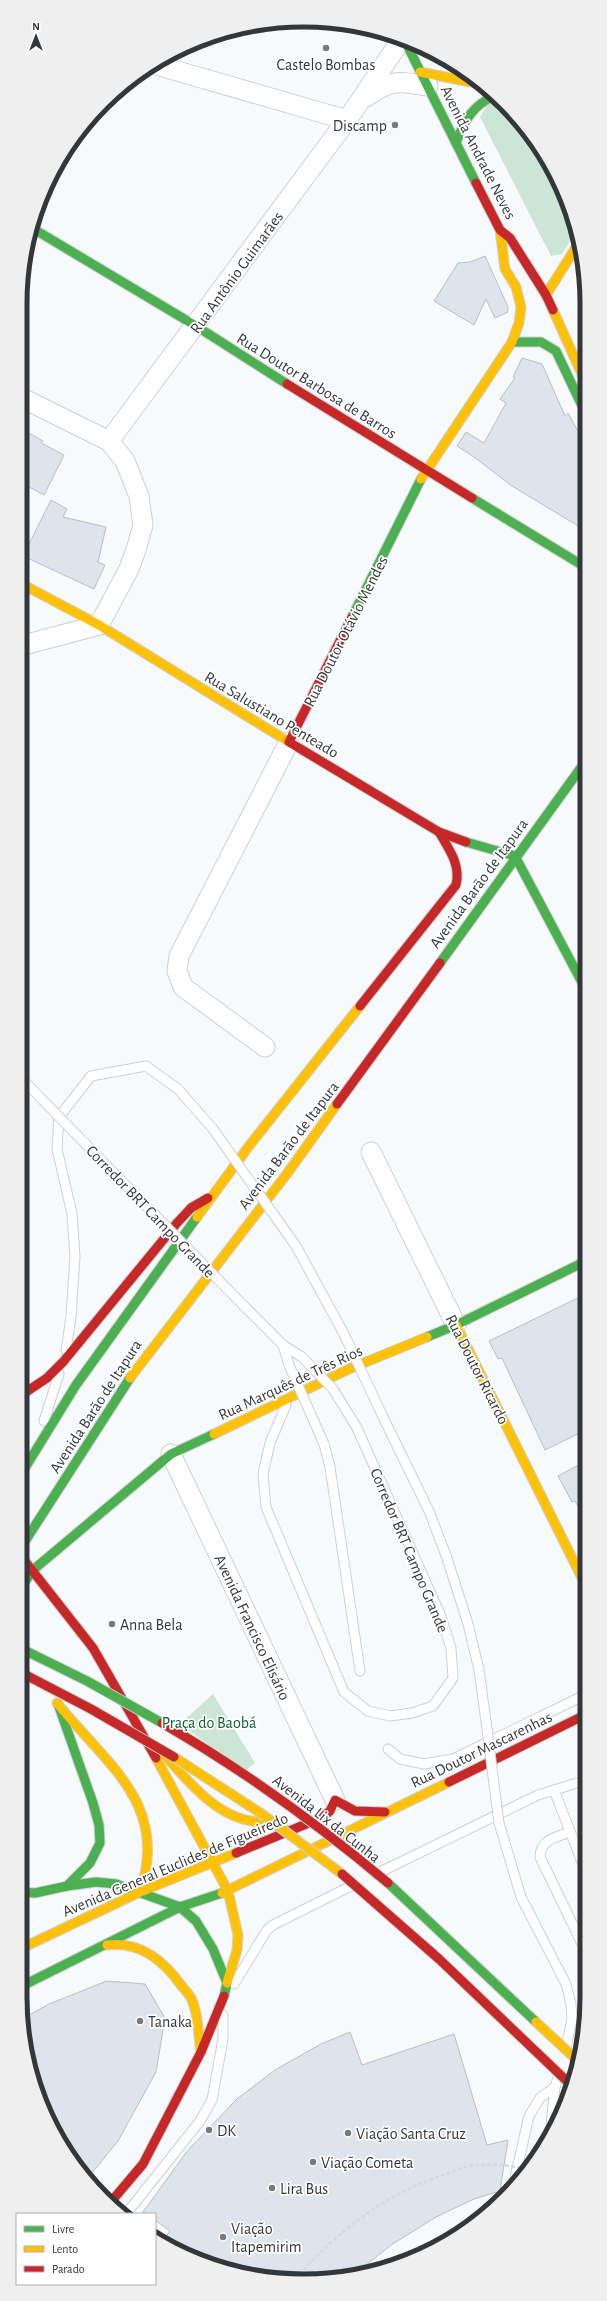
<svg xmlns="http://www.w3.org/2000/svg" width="607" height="2301" font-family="'Alegreya Sans',sans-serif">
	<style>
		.green { fill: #cce6d6 }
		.building { fill: #dde4ec; stroke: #bcbec0 }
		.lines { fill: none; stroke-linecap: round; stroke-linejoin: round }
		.lane-casing { stroke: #ced1d3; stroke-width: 11 }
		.street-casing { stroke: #ced1d3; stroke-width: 21 }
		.fast-casing { stroke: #ced1d3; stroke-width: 11 }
		.slow-casing { stroke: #ced1d3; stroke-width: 11 }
		.jam-casing { stroke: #ced1d3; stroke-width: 11 }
		.lane { stroke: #fefeff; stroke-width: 9 }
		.street { stroke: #fefeff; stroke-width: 19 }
		.fast { stroke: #4caf50; stroke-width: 9 }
		.slow { stroke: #ffc107; stroke-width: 9 }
		.jam { stroke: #c62828; stroke-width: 9 }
		.lane-bridge-casing { stroke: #ced1d3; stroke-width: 11; stroke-linecap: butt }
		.fast-bridge-casing { stroke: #ced1d3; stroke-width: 11; stroke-linecap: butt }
		.slow-bridge-casing { stroke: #ced1d3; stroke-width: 11; stroke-linecap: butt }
		.jam-bridge-casing { stroke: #ced1d3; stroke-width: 11; stroke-linecap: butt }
		.path-bridge { stroke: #d8d9da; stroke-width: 2.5; stroke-dasharray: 4 2; stroke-linecap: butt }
		.lane-bridge { stroke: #fefeff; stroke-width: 9 }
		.fast-bridge { stroke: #4caf50; stroke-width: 9 }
		.slow-bridge { stroke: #ffc107; stroke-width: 9 }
		.jam-bridge { stroke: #c62828; stroke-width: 9 }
		.poi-dot { fill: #787b7e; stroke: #fff; stroke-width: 1.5 }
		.labels { text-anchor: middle; stroke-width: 3.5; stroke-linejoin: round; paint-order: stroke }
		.poi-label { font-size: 16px; fill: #34373a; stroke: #fff; text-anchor: start }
		.street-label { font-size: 16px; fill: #34373a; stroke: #fff }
		.park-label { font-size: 16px; fill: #0f6036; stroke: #fff }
		.rim { fill: none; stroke: #34373a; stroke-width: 5 }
	</style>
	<rect width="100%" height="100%" fill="#f7fafd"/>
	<g class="green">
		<path d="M490,101L504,104L558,178L575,234L562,254L551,256L480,117Z"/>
		<path d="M213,1694L255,1763L245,1771L180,1724Z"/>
	</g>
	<g class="building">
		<path d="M485,256L508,307V312L495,318L486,299L474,325L434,301L458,263L470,262Z"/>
		<path d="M522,358L542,364L565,416L568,413L585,444V530L512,486L474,457L457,446L466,432L484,443L506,403L500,399L515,378L513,377Z"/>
		<path d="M20,428L43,441L41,443L64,455L44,495L20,482Z"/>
		<path d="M51,500L67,509L63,517L106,527L98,562L105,565L94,589L23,556Z"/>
		<path d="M586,1294V1430L545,1450L502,1358L498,1359L489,1341Z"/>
		<path d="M586,1461V1521L575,1501L572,1502L558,1476Z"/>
		<path d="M107,1981L145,1984L165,2018L156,2072L118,2141L87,2179L42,2106L25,2053L22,2019L49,2004Z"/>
		<path d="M350,2032L362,2065L454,2034L487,2145L508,2140L500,2191L474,2199L436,2217L391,2245L356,2273L285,2280L230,2271L178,2252L162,2242L170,2231L155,2220V2214H146L143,2212L188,2150L237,2099L275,2070L321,2044Z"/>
	</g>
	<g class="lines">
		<g class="lane-casing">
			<g id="lane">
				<path d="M269,1208L296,1246L344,1334"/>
				<path d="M244,1306L283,1345L302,1357"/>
				<path d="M283,1345L289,1365"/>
				<path d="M66,1350L71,1317L75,1257L72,1214L57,1149L59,1117L91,1076L146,1066L178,1089L213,1129"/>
				<path d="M286,1405L270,1443L263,1474L266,1507L344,1692L368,1711L390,1716L412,1713L433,1706L453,1678L451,1648L440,1614L357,1428"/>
				<path d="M383,1417L429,1511L447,1558L468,1624L479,1670L487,1729"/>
				<path d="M44,1421L59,1374"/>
				<path d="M324,1444L330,1467L360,1671"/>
				<path d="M388,1749L400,1759L424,1764L453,1759L587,1694"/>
				<path d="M554,1790L587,1875"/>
				<path d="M499,1823L521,1897L566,1984L571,2004L572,2019L566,2048"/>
				<path d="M570,1832C556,1837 540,1840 540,1857L587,1954"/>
				<path d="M376,1874L538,1795L587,1780"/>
				<path d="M234,1984L267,1930L273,1925L353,1885"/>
				<path d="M550,2135L555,2087L559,2074"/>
				<path d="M514,2182L529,2116L540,2098L555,2087"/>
				<path d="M126,2214L200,2121L212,2100L223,2039V2015"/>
				<path d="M419,2255L469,2227"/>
			</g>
		</g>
		<g class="street-casing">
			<g id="street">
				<path d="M153,64L347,120"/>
				<path d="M366,97C392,79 397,81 428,86"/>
				<path d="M20,397L109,441L125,461L139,496L143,525L136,550L129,569L99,625L20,646"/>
				<path d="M109,441L347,120L401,40"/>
				<path d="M265,1047L183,987L177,971L179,956L289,742"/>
				<path d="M371,1152L456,1325"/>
				<path d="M171,1454L335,1800"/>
			</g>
		</g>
		<g class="fast-casing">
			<g id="fast">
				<path d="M405,41L476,183"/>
				<path d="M456,143C464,121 472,106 494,96"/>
				<path d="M32,228L196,326L287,384"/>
				<path d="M512,342H541L556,351L585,412"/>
				<path d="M472,498L585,567"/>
				<path d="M352,617L421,479"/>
				<path d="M466,842L515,856L586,990"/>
				<path d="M440,963L585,762"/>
				<path d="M427,1337L456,1325L586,1261"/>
				<path d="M20,1476L76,1385L197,1217"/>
				<path d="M20,1549L130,1378"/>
				<path d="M20,1589L33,1570L171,1454L214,1434"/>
				<path d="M67,1886L96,1882L116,1884L180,1907L196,1921L213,1949L227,1983L224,1996"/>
				<path d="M20,1892L35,1893L67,1886L90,1863L100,1843L99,1825L93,1803L58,1704"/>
				<path d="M20,1987L180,1907L222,1893"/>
			</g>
		</g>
		<g class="slow-casing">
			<g id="slow">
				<path d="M420,72L476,83"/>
				<path d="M546,295L578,244"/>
				<path d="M553,310L585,381"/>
				<path d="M421,479L512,342L519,323L521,307L516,287L505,269L500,230"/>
				<path d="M20,583L99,625L289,742"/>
				<path d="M197,1217L249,1146L360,1006"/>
				<path d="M456,1325L586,1586"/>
				<path d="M130,1378L286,1175L337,1104"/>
				<path d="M214,1434L349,1369L427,1337"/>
				<path d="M57,1703C106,1764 170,1804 140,1892"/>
				<path d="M163,1753C186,1779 215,1816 252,1821C262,1822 273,1822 283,1822"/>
				<path d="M156,1758L228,1891L238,1935L237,1950L227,1983"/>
				<path d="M222,1893L449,1782"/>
				<path d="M107,1945C140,1941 163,1960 181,1985C185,1990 190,1995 192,2000C199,2016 198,2035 201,2052"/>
				<path d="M20,1949L140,1892L236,1853"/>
			</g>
		</g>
		<g class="jam-casing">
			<g id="jam">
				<path d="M476,183L500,230L510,238L546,295L553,310"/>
				<path d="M287,384L472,498"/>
				<path d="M352,617L289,742L439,832L466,842"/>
				<path d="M360,1006L456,885C461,865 449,849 439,832"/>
				<path d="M337,1104L440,963"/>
				<path d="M20,1396L47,1378L63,1362L177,1223L191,1208L208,1198"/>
				<path d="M24,1560L93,1648L156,1758"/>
				<path d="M449,1782L587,1714"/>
				<path d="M236,1853L323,1817L330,1811L335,1800L355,1811L385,1812"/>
				<path d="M110,2203L143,2164L201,2052L224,1996"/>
			</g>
		</g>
		<use href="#lane" class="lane"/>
		<use href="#street" class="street"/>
		<use href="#fast" class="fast"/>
		<use href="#slow" class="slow"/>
		<use href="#jam" class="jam"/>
		<g class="lane-bridge-casing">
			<g id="lane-bridge">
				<path d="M24,1081L244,1306"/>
				<path d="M213,1129L269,1208"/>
				<path d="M344,1334L383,1417"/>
				<path d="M302,1357L333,1389L357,1428"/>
				<path d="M289,1365L324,1444"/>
				<path d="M487,1729L499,1823"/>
			</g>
		</g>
		<g class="fast-bridge-casing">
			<g id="fast-bridge">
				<path d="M20,1648L87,1681L162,1723"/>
				<path d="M388,1883L536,2022"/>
			</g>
		</g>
		<g class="slow-bridge-casing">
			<g id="slow-bridge">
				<path d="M174,1757L262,1814L342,1874"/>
				<path d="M536,2022L579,2062"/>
			</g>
		</g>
		<g class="jam-bridge-casing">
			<g id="jam-bridge">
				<path d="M20,1672L91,1709L174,1757"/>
				<path d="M162,1723C243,1770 317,1823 388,1883"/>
				<path d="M342,1874L439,1959L572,2086"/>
			</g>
		</g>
		<path class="path-bridge" d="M296,2279C335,2232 387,2193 446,2174C453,2171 461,2168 469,2166C488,2163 508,2165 526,2169"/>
		<use href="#lane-bridge" class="lane-bridge"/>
		<use href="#fast-bridge" class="fast-bridge"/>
		<use href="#slow-bridge" class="slow-bridge"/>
		<use href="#jam-bridge" class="jam-bridge"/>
	</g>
	<g class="poi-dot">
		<circle cx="326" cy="48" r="4"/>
		<circle cx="395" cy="125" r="4"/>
		<circle cx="112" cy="1624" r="4"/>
		<circle cx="140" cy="2021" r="4"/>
		<circle cx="209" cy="2130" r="4"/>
		<circle cx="348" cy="2133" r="4"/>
		<circle cx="313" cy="2162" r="4"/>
		<circle cx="272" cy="2188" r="4"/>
		<circle cx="223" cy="2237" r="4"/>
	</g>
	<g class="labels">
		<g class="poi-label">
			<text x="326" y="70" text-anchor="middle">Castelo Bombas</text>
			<text x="387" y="131" text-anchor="end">Discamp</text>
			<text x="120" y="1630">Anna Bela</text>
			<text x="148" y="2027">Tanaka</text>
			<text x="217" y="2136">DK</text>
			<text x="356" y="2139">Viação Santa Cruz</text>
			<text x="321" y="2168">Viação Cometa</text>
			<text x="280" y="2194">Lira Bus</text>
			<text x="231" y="2234">Viação<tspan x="231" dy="18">Itapemirim</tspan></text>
		</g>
		<g class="street-label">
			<text transform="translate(479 152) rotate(63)" y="6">Avenida Andrade Neves</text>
			<text transform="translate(236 272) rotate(-54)" y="6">Rua Antônio Guimarães</text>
			<text transform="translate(317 385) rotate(32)" y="6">Rua Doutor Barbosa de Barros</text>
			<text transform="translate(345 631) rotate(-63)" y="6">Rua Doutor Otávio Mendes</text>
			<text transform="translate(272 714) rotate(31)" y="6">Rua Salustiano Penteado</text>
			<text transform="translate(478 883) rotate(-54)" y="6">Avenida Barão de Itapura</text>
			<text transform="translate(288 1145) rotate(-53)" y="6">Avenida Barão de Itapura</text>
			<text transform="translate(151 1211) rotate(46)" y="6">Corredor BRT Campo Grande</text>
			<text transform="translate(478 1369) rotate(63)" y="6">Rua Doutor Ricardo</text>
			<text transform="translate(290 1382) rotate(-25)" y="6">Rua Marquês de Três Rios</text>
			<text transform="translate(95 1406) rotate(-57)" y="6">Avenida Barão de Itapura</text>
			<text transform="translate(410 1550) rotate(67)" y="6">Corredor BRT Campo Grande</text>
			<text transform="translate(253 1627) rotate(65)" y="6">Avenida Francisco Elisário</text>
			<text transform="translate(481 1749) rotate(-26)" y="6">Rua Doutor Mascarenhas</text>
			<text transform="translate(327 1818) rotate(38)" y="6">Avenida Lix da Cunha</text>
			<text transform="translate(175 1864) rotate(-23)" y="6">Avenida General Euclides de Figueiredo</text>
		</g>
		<g class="park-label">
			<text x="209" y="1728">Praça do Baobá</text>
		</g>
	</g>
	<path d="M0 0H607V2301H0ZM303 27H304A276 276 0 0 1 580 303V1998A276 276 0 0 1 304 2274H303A276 276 0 0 1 27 1998V303A276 276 0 0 1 303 27Z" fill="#efefef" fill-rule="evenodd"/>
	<path class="rim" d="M303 27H304A276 276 0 0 1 580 303V1998A276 276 0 0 1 304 2274H303A276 276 0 0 1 27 1998V303A276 276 0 0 1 303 27Z"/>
	<rect x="16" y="2213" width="140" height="72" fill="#ffffff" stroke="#aeafb0"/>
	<rect x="24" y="2226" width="20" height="6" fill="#4caf50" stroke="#aeafb0"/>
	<text x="52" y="2233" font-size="12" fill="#34373a">Livre</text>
	<rect x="24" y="2246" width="20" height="6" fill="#ffc107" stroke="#aeafb0"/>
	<text x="52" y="2253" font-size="12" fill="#34373a">Lento</text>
	<rect x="24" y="2266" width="20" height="6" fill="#c62828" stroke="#aeafb0"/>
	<text x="52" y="2273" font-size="12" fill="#34373a">Parado</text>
	<g transform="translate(36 36)" stroke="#ffffff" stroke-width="3" paint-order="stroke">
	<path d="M0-3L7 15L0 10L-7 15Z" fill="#34373a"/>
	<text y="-6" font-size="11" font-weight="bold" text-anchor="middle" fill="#34373a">N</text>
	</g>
</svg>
